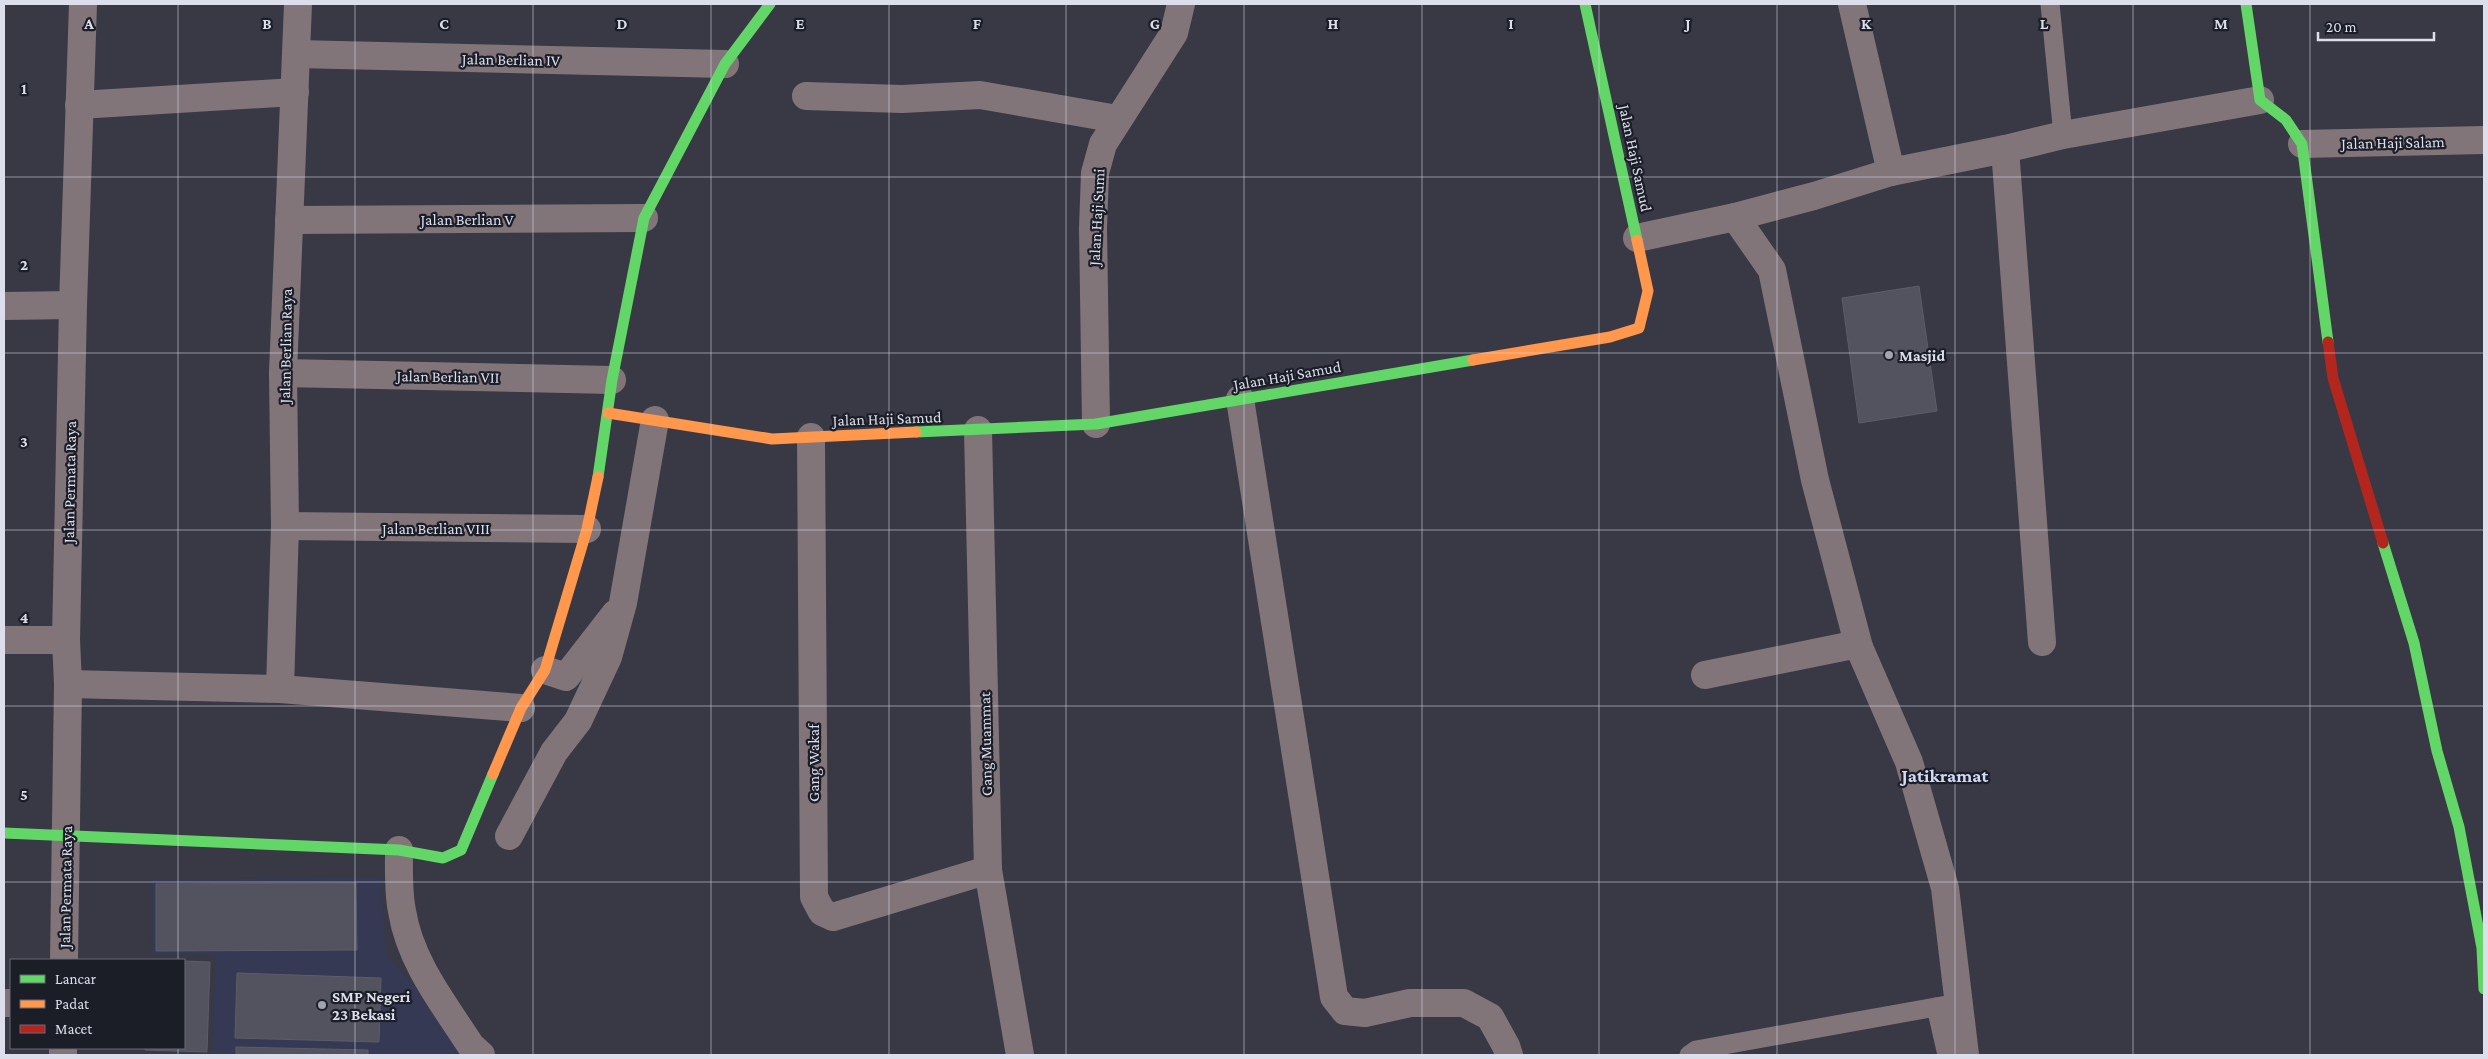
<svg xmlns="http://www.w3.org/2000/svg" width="2488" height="1059" font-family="'Crimson Pro',serif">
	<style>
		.built { fill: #363953 }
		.building { fill: #52535f; stroke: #5c5d68 }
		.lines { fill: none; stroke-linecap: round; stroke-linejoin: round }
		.lane { stroke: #827579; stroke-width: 19 }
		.street { stroke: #827579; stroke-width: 28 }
		.fast { stroke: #63d668; stroke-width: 11 }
		.slow { stroke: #ff974d; stroke-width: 11 }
		.jam { stroke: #b3261e; stroke-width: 11 }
		.grid { fill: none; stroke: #dcdeec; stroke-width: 1; stroke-opacity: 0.55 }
		.poi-dot { fill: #a3a4b1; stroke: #1b1d27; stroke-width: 2 }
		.labels { text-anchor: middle; stroke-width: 4.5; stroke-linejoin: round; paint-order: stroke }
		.street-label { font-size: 16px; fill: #dcdeec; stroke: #1b1d27 }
		.poi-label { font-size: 16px; font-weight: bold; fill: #dcdeec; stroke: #1b1d27; text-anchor: start }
		.quarter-label { font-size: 19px; font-weight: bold; fill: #d1daf6; stroke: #1b1d27 }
		.grid-label { font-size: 16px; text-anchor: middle; font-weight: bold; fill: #dcdeec; stroke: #1b1d27; stroke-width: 4.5; stroke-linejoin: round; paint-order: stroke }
	</style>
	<rect width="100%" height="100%" fill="#383944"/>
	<path class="built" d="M381,877L386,954L475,1055H213L215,955L152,954L151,880Z"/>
	<g class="building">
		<path d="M1919,286L1937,411L1859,423L1842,298Z"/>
		<path d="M356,883L357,950L156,951V884Z"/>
		<path d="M184,961L210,962L207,1052L145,1050V1048H184Z"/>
		<path d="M237,973L381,978L379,1042L235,1038Z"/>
		<path d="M236,1047L368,1050V1055H236Z"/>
	</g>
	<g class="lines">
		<g class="lane">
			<path d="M2050,4L2063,135"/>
			<path d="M1936,1007L1947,1055"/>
			<path d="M1689,1055L1696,1050L1958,1003"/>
		</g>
		<g class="street">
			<path d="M1852,4L1891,172"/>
			<path d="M296,54L725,64"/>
			<path d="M806,96L902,99L980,95L1117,119"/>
			<path d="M79,105L295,92"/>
			<path d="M2302,144L2484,140"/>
			<path d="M2005,149L2042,642"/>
			<path d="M1735,217L1814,196L1891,172L2005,149L2063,135L2260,100"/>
			<path d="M289,220L644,218"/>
			<path d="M1637,238L1735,217L1772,270L1815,480L1859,647L1909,762L1945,888L1965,1055"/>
			<path d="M4,306L73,305"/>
			<path d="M283,373L612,380"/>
			<path d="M1240,399L1334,997L1345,1011L1365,1013L1410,1003H1464L1490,1017L1506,1046L1509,1055"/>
			<path d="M1096,424L1093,228L1095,173L1103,144L1174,33L1181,4"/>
			<path d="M978,430L988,870L1020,1055"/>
			<path d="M811,437L814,897L822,912L833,917L988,870"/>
			<path d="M285,526L587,529"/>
			<path d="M4,640H66"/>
			<path d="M545,670L566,677L615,614"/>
			<path d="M1705,675L1848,646L1859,647"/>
			<path d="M68,684L280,689L521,708"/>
			<path d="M280,689L285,526L283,373L298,4"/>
			<path d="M509,836L554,752L578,721L608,657L623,603L655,420"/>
			<path d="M399,850C399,870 398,891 402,911C410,962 444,1004 471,1046L481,1055"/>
			<path d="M64,960L68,684L66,640L73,305L83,4"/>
			<path d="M4,1003H11"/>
			<path d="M63,1055V1048"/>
		</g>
		<g class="fast">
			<path d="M1585,4L1637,240"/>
			<path d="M2246,4L2260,100L2286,120L2302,144L2328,342"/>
			<path d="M916,432L1096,424L1473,360"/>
			<path d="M598,477L612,380L644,218L725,64L770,4"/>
			<path d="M2383,543L2414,643L2437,751L2459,827L2482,948L2484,989"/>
			<path d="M4,833L399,850L443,858L461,850L493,774"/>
		</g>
		<g class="slow">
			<path d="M1473,360L1610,337L1639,328L1648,291L1637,240"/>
			<path d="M608,413L772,439L916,432"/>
			<path d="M493,774L521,708L545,670L587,529L598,477"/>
		</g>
		<path class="jam" d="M2328,342L2333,378L2383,543"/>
	</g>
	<path class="grid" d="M178,4V960M355,4V1055M533,4V1055M711,4V1055M889,4V1055M1066,4V1055M1244,4V1055M1422,4V1055M1599,4V1055M1777,4V1055M1955,4V1055M2133,4V1055M2310,4V1055M4,177H2484M4,353H2484M4,530H2484M4,706H2484M4,882H2484M178,1048V1055"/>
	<g class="poi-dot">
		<circle cx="1889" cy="355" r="5"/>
		<circle cx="322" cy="1005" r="5"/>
	</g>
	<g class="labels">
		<g class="street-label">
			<text transform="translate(511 59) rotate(1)" y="6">Jalan Berlian IV</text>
			<text transform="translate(2393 142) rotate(-1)" y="6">Jalan Haji Salam</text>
			<text transform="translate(1636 158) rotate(78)" y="6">Jalan Haji Samud</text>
			<text transform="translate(1096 217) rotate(-87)" y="6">Jalan Haji Sumi</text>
			<text x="467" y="225">Jalan Berlian V</text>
			<text transform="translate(285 346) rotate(-89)" y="6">Jalan Berlian Raya</text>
			<text transform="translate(1287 375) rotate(-10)" y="6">Jalan Haji Samud</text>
			<text transform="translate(448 376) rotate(1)" y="6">Jalan Berlian VII</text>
			<text transform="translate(887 418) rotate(-2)" y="6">Jalan Haji Samud</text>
			<text transform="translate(69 482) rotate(-89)" y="6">Jalan Permata Raya</text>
			<text x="436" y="534">Jalan Berlian VIII</text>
			<text transform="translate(985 744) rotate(-91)" y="6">Gang Muammat</text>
			<text transform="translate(813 763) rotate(-90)" y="6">Gang Wakaf</text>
			<text transform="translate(65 887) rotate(-89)" y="6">Jalan Permata Raya</text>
		</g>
		<g class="poi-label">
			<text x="1899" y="361">Masjid</text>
			<text x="332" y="1002">SMP Negeri<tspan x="332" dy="18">23 Bekasi</tspan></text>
		</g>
		<g class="quarter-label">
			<text x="1945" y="782">Jatikramat</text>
		</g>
	</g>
	<g class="grid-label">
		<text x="89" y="29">A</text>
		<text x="267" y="29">B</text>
		<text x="444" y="29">C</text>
		<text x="622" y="29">D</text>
		<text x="800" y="29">E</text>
		<text x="977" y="29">F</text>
		<text x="1155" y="29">G</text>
		<text x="1333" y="29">H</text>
		<text x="1511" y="29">I</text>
		<text x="1688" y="29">J</text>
		<text x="1866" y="29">K</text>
		<text x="2044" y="29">L</text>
		<text x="2221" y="29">M</text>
		<text x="24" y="94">1</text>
		<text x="24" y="270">2</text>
		<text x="24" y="447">3</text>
		<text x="24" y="623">4</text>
		<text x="24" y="800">5</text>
	</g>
	<rect width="2488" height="1059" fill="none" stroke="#dcdeec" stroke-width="10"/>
	<rect x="10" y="959" width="175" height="90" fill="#1b1d27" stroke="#686a76"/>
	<rect x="20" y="975" width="25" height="8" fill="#63d668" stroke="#686a76"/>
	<text x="55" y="984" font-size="15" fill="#dcdeec">Lancar</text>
	<rect x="20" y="1000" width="25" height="8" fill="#ff974d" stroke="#686a76"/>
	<text x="55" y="1009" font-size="15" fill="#dcdeec">Padat</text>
	<rect x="20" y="1025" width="25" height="8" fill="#b3261e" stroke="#686a76"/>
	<text x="55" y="1034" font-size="15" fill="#dcdeec">Macet</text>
	<path d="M2318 32v8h116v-8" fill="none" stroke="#dcdeec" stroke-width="2.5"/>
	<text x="2326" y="32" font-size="15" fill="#dcdeec" stroke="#1b1d27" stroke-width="4" paint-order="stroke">20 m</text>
</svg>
